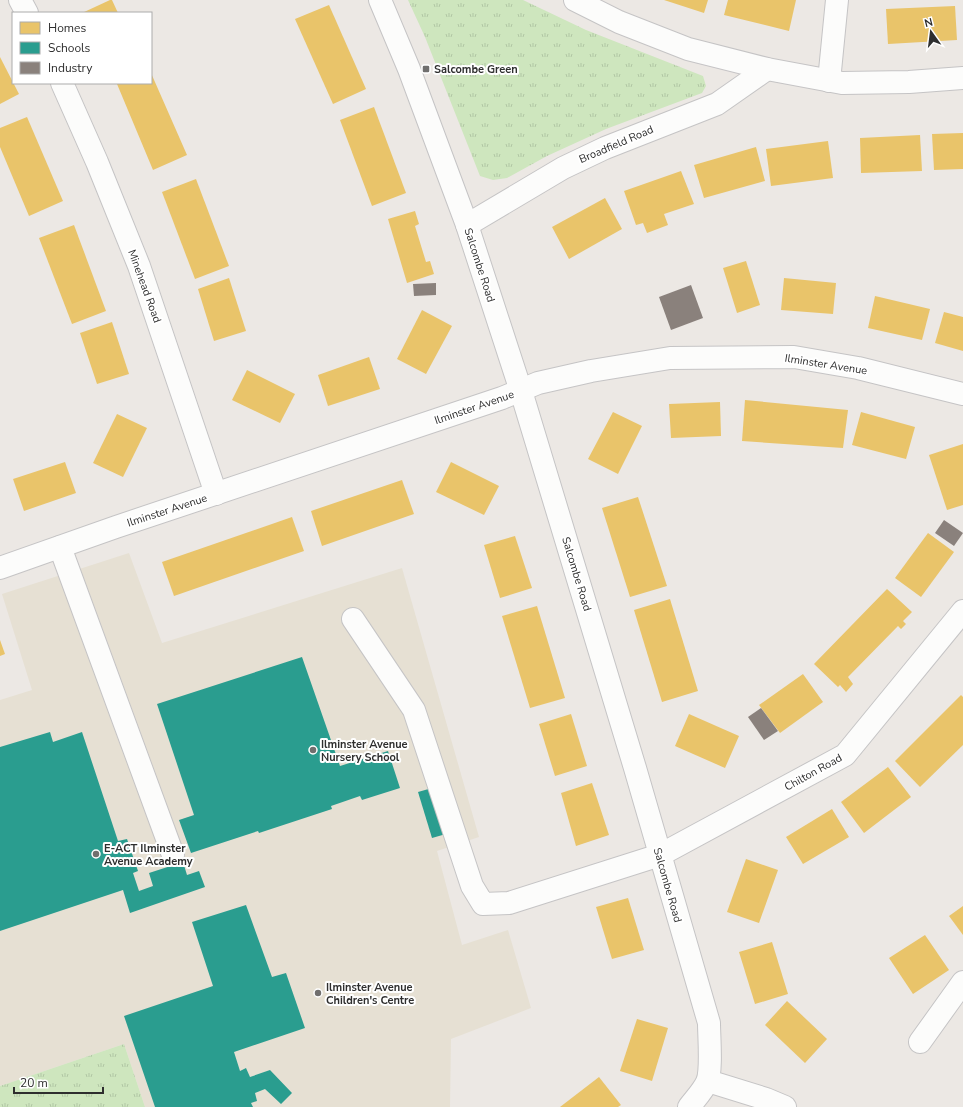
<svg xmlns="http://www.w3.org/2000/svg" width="963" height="1107" font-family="'Nunito Sans',sans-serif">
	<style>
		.education { fill: #e6e0d3 }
		.grass { fill: url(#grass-tufts) }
		.homes { fill: #e9c46a }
		.schools { fill: #2a9d8f }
		.industry { fill: #8a817c }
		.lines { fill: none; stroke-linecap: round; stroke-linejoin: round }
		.minor-casing { stroke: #c5c4c5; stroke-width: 24 }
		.minor { stroke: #fcfcfb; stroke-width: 22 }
		.poi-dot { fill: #706f6e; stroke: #fff; stroke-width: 1.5 }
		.labels { text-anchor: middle; stroke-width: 4; stroke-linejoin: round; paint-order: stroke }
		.poi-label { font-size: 11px; font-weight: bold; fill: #2e2e2e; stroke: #fff; text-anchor: start }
		.street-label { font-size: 11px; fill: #2e2e2e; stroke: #fff }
	</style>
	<defs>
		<pattern id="grass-tufts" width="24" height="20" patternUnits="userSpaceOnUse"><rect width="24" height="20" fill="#cee6be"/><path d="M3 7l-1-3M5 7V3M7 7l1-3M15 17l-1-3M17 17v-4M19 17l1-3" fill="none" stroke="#b1c6a4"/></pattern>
	</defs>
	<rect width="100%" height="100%" fill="#ece8e4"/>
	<path class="education" d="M129,553L162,643L402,568L479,837L437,851L462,945L508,930L531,1008L451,1039L450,1107H145L124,1044L0,1086V700L32,690L2,594Z"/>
	<g class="grass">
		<path d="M408,0H523L586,30L703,76L706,86L702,93L606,129L547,156L507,178L493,180L480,176L425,37Z"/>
		<path d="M124,1044L145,1107H0V1086Z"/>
	</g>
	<g class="homes">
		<path d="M110,0H112L118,13H82Z"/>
		<path d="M664,0H708L704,13Z"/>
		<path d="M728,0H796L789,31L724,15Z"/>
		<path d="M329,5L366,89L333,104L295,19Z"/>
		<path d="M955,6L957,40L888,44L886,9Z"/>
		<path d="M0,57L19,94L0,104Z"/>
		<path d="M151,73L187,155L153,170L117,84L120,83H151Z"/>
		<path d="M374,107L406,193L372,206L340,120Z"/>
		<path d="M27,117L63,201L29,216L0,147V128Z"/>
		<path d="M963,133V169L934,170L932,134Z"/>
		<path d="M920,135L922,171L861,173L860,138Z"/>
		<path d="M828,141L833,178L771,186L766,149Z"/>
		<path d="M756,147L765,181L704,198L694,165Z"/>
		<path d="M681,171L694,204L664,214L668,225L647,233L643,223L636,225L624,191Z"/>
		<path d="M196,179L229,266L195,279L162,192Z"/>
		<path d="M605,198L622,229L569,259L552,227Z"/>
		<path d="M415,211L419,224L415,226L426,262L430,261L434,274L407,283L388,219Z"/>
		<path d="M74,225L106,311L72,324L39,238Z"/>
		<path d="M746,261L760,305L737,313L723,268Z"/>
		<path d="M229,278L246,331L214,341L198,289Z"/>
		<path d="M784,278L836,283L833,314L781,310Z"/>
		<path d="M875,296L930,309L922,340L868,328Z"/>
		<path d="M422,310L452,326L426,374L397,359Z"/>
		<path d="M944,312L963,317V351L935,343Z"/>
		<path d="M112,322L129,374L97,384L80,333Z"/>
		<path d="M369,357L380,389L328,406L318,375Z"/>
		<path d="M247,370L295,394L280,423L232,400Z"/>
		<path d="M745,400L848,410L843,448L742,441Z"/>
		<path d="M720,402L721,436L671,438L669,404Z"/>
		<path d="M613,412L642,426L618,474L588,459Z"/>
		<path d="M861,412L915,427L906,459L852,445Z"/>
		<path d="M117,414L147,428L123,477L93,463Z"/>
		<path d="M963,444V505L947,510L929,455Z"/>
		<path d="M65,462L76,493L24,511L13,479Z"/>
		<path d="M451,462L499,486L484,515L436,492Z"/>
		<path d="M402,480L414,514L322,546L311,511Z"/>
		<path d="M638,497L667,586L630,597L602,508Z"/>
		<path d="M292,517L304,551L174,596L162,562Z"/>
		<path d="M928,533L954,552L921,597L895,578Z"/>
		<path d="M515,536L532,588L500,598L484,545Z"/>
		<path d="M887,589L912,612L903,621L906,624L901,629L898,626L848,677L853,684L846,692L840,685L838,687L814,664Z"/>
		<path d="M670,599L698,691L662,702L634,610Z"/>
		<path d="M537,606L565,698L530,708L502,616Z"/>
		<path d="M0,640L5,654L0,656Z"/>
		<path d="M803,674L823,702L780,733L759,705Z"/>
		<path d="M961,695L963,697V745L920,787L895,761Z"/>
		<path d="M571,714L587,766L555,776L539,724Z"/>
		<path d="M689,714L739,736L725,768L675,746Z"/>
		<path d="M888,767L911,797L864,833L841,802Z"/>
		<path d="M592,783L609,835L576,846L561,793Z"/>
		<path d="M832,809L849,837L803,864L786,837Z"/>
		<path d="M746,859L778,870L759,923L727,912Z"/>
		<path d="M628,898L644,950L612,959L596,907Z"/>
		<path d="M963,906V935L949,916Z"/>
		<path d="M925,935L949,970L913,994L889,958Z"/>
		<path d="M772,942L788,994L755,1004L739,952Z"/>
		<path d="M787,1001L827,1039L805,1063L765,1025Z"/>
		<path d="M637,1019L668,1028L652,1081L620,1071Z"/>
		<path d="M599,1077L621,1105L618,1107H560Z"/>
	</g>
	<g class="schools">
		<path d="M302,657L340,766L388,751L400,788L362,800L360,796L331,806L332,809L259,833L258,831L191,853L179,820L194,815L157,704Z"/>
		<path d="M50,732L53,742L82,732L118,841L127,839L138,871L133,873L139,891L153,886L149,873L183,862L187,875L199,871L205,887L130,913L123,890L0,931V747Z"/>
		<path d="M432,788L446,834L432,838L418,792Z"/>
		<path d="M246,905L272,977L286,973L305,1028L234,1052L240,1071L246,1068L250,1077L270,1070L292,1093L281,1104L265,1089L255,1093L257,1101L251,1103L253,1107H155L124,1016L213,986L192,922Z"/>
	</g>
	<g class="industry">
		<path d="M436,283V295L414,296L413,284Z"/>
		<path d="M691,285L703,318L671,330L659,297Z"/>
		<path d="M944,520L963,533L954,546L935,533Z"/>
		<path d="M761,708L778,731L764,740L748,717Z"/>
	</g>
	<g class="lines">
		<g class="minor-casing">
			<g id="minor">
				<path d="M20,0L27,13"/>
				<path d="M380,0L409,69L467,225L521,391L635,768L709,1023C709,1036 712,1071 707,1082C703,1091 695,1099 689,1107"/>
				<path d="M575,0L619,22L688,49L767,69L842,83L909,82L963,78"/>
				<path d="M829,81L837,0"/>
				<path d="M62,83L97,162L139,266L216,494"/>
				<path d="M467,225L563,168L605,148L717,104L767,69"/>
				<path d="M60,547L173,855"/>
				<path d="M0,568L116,527L502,398L538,383L591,371L670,358L794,357L858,368L963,394"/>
				<path d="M353,619L414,710L472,886L483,904L509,903L660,855L845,755L963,611"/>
				<path d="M920,1042L963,982"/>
				<path d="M708,1081L766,1099L785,1107"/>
			</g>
		</g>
		<use href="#minor" class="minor"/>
	</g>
	<g class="poi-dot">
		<rect x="422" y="65" width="8" height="8" rx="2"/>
		<circle cx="313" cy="750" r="4"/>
		<circle cx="96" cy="854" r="4"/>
		<circle cx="318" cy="993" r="4"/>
	</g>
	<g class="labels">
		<g class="poi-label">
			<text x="434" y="73">Salcombe Green</text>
			<text x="321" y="748">Ilminster Avenue<tspan x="321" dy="13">Nursery School</tspan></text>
			<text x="104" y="852">E-ACT Ilminster<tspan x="104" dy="13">Avenue Academy</tspan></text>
			<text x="326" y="991">Ilminster Avenue<tspan x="326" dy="13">Children's Centre</tspan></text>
		</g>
		<g class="street-label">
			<text transform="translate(616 144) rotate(-23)" y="4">Broadfield Road</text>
			<text transform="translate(480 265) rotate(72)" y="4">Salcombe Road</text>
			<text transform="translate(145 286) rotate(70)" y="4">Minehead Road</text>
			<text transform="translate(826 364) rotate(9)" y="4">Ilminster Avenue</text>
			<text transform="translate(474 407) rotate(-19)" y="4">Ilminster Avenue</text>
			<text transform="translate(167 510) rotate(-18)" y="4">Ilminster Avenue</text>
			<text transform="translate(577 574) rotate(73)" y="4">Salcombe Road</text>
			<text transform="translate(813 772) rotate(-29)" y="4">Chilton Road</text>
			<text transform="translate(668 885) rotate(74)" y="4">Salcombe Road</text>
		</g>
	</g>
	<rect x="12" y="12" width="140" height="72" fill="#ffffff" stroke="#ababab"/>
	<rect x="20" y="22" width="20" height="12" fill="#e9c46a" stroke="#ababab"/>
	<text x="48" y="32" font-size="12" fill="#2e2e2e">Homes</text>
	<rect x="20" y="42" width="20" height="12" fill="#2a9d8f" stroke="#ababab"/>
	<text x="48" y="52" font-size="12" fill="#2e2e2e">Schools</text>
	<rect x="20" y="62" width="20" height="12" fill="#8a817c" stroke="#ababab"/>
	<text x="48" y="72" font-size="12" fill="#2e2e2e">Industry</text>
	<g transform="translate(931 32) rotate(346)" stroke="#ffffff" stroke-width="3" paint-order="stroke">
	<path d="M0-3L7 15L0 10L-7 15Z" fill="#2e2e2e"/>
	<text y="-6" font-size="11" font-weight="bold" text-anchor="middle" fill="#2e2e2e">N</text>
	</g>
	<path d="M14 1087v6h89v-6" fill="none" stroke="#2e2e2e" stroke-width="2"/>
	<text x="20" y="1087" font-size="12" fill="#2e2e2e" stroke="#ffffff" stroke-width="3" paint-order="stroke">20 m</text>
</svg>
